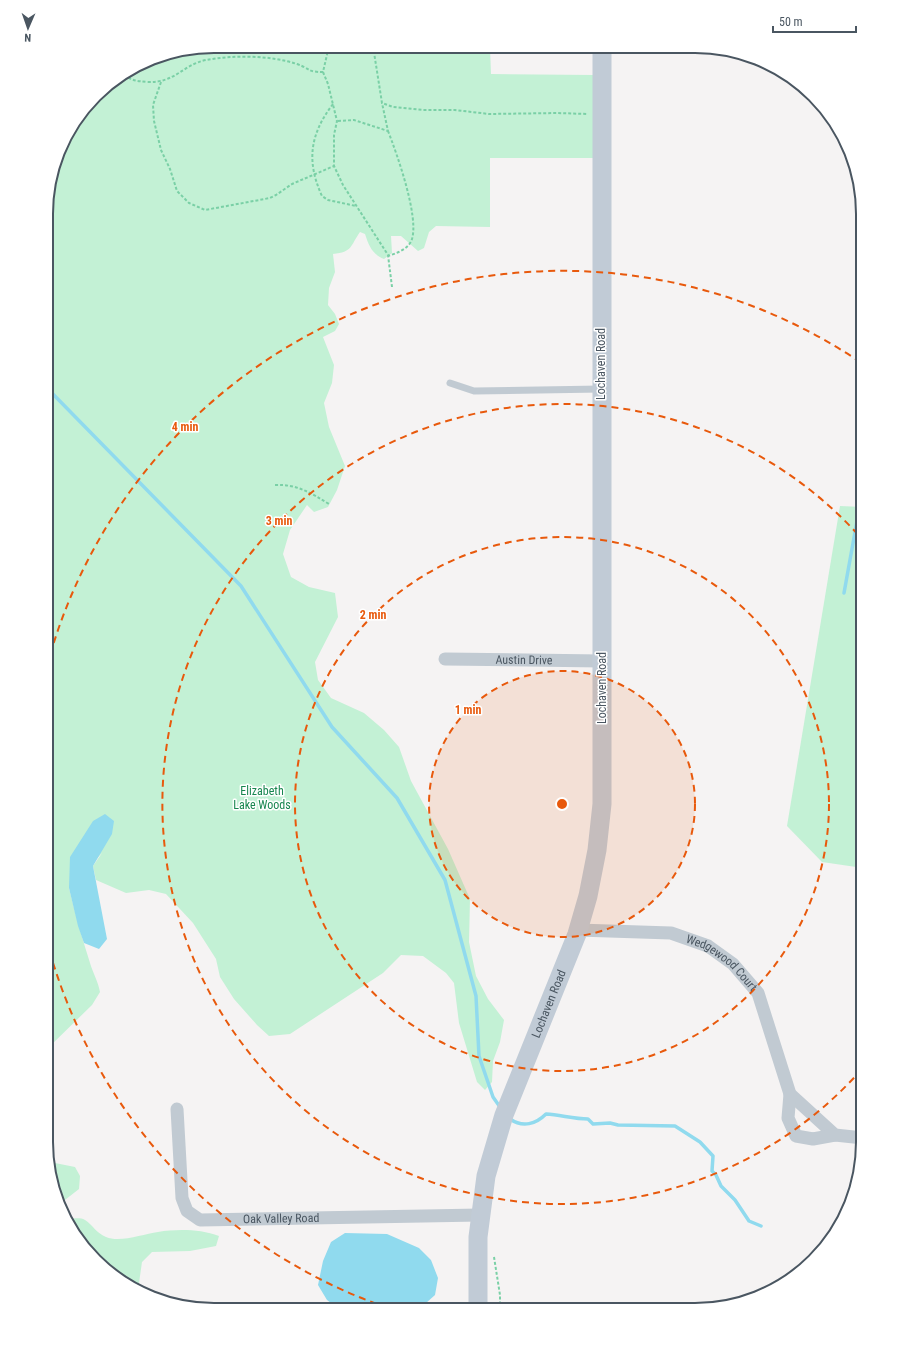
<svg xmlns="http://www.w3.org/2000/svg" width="909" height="1356" font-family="'Roboto Condensed',sans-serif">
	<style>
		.green { fill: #c3f1d5 }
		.water { fill: #90daee }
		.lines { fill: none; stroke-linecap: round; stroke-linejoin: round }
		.stream { stroke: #90daee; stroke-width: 3.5 }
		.path { stroke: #7ad0a6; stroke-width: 2; stroke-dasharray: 3 2; stroke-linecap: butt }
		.lane { stroke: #c1cad2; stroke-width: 7 }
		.street { stroke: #c1cad2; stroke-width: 13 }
		.secondary { stroke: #c1cbd6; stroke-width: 19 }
		.ring { fill: none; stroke: #e8590c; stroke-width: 2; stroke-dasharray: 7 5 }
		.labels { text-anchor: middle; stroke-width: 3; stroke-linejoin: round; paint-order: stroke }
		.street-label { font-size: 12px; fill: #4a5661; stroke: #fff }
		.park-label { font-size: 12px; fill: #17864f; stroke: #fff }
		.rim { fill: none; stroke: #4a5661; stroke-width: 2 }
		.centre { fill: #e8590c; stroke: #fff; stroke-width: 2 }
		.ring-label { font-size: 12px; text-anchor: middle; font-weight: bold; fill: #e8590c; stroke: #fff; stroke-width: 3; stroke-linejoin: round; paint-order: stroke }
	</style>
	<rect width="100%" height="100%" fill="#f5f3f3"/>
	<g class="green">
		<path d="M214,46L490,47L491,74L594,75V158H490V227L436,226L429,232L424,248L418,251L401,236H391L392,253L384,259C372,254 369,246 365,234L360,232C350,246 353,252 333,254L335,272L329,288L328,305L335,314L339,324L335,331L323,337L334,365L332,383L324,403L329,427L345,466L337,490L328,507L314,512L307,505L290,530L283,554L291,577L309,587L335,593L338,617L315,662L318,680L331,698L364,713L384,730L399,747L411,781L448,849L470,899L469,942L476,976L488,999L504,1020L500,1042L493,1061L492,1082L485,1090L477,1082L459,1023L454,983L446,973L423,956L401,955L383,973L290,1034L269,1036L257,1025L234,999L220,977L216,959L193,923L166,894L149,890L126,893L96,880L93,866L102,853L69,888C75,913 82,938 90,963C93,973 98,981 100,992L92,1005L46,1050L47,192L68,130L103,87L160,55Z"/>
		<path d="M840,506L863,507V868L822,862L787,826Z"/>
		<path d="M46,1098L52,1100L53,1114L46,1123Z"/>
		<path d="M50,1162L75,1167L80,1176L79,1189L61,1203L60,1209Z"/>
		<path d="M64,1216C72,1221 78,1216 85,1220C93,1225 96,1233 106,1237C120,1243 143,1234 158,1232C177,1229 200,1229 219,1236L216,1246L190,1251L152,1252L142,1262L138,1290L112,1276L81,1245Z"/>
	</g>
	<g class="water">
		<path d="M105,814L114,821L112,834L93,866L107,939L99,949L84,943L78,926L69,888L70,857L93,821Z"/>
		<path d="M863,984V1023L857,1011L860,987Z"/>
		<path d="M345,1233L387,1234L419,1248L431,1260L438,1278L435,1295L426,1303L411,1306L407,1309H339L327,1300L318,1285L323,1261L331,1242Z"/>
	</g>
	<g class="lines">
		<g class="stream">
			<path d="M47,388L241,586L332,727L397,798L445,880L476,996L479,1056L493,1097L500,1107"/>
			<path d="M844,593L863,488"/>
			<path d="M510,1119C523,1128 536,1124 546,1114C561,1115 574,1119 588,1119L593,1124L610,1123L618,1125L675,1126L700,1142L713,1156L712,1171L716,1175L721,1186L735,1200L749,1221L761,1226"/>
		</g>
		<g class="path">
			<path d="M373,46L382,103L393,107L423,110H455L489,114L557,113L587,114"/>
			<path d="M323,72L328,84L337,121L334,135V166L343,185L388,255L392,287"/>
			<path d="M124,75C133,81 137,81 147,82C176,83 182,65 206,60C233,55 270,55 297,64C311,69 307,72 323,72L329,46"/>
			<path d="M161,82L153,105L154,121L161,150L170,169L177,191L189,203L205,210L270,198L276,195L292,184L334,166"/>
			<path d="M333,104C310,134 306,161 322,196L328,200L356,206"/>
			<path d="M338,121L354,120L388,131L382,103"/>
			<path d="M388,131C397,154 419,216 412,239C409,249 397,253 388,256"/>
			<path d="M275,485C297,484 311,493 329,504"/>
			<path d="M494,1257L500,1295V1309"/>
		</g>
		<path class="lane" d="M450,383L474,391L601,389"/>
		<g class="street">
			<path id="s1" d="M445,659L602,661"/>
			<path id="s2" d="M578,930L671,933L708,946L733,964L758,993L790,1094L835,1135L863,1138"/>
			<path d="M790,1094L788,1118L796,1136L813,1139L835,1135"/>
			<path id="s3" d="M177,1109L182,1198L187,1211L200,1220L480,1215"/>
		</g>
		<path class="secondary" id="s4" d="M478,1309V1237L486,1176L504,1115L577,934L588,896L597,850L602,804V47"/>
	</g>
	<circle cx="562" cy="804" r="133" fill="#e8590c" fill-opacity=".12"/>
	<g class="ring">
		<circle cx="562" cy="804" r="133"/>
		<circle cx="562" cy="804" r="267"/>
		<path d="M862 1069A400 400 0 1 1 862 539"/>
		<path d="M388 1308A533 533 0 0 1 47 942M47 666A533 533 0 0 1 860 362"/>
	</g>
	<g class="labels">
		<g class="street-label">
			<text transform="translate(601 364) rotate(-90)" y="4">Lochaven Road</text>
			<text dy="4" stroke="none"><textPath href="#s1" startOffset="79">Austin Drive</textPath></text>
			<text transform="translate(602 688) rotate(-90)" y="4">Lochaven Road</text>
			<text dy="4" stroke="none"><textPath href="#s2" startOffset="153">Wedgewood Court</textPath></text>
			<text dy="4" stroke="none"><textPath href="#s4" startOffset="317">Lochaven Road</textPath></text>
			<text dy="4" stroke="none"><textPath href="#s3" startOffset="200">Oak Valley Road</textPath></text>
		</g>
		<g class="park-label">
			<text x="262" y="795">Elizabeth<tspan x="262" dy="14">Lake Woods</tspan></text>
		</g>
	</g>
	<path d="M0 0H909V1356H0ZM214 53H695A161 161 0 0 1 856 214V1142A161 161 0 0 1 695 1303H214A161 161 0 0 1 53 1142V214A161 161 0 0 1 214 53Z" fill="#fff" fill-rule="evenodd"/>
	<path class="rim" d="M214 53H695A161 161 0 0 1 856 214V1142A161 161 0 0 1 695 1303H214A161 161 0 0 1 53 1142V214A161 161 0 0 1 214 53Z"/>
	<circle cx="562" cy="804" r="6" class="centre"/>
	<g class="ring-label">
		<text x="185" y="431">4 min</text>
		<text x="279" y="525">3 min</text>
		<text x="373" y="619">2 min</text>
		<text x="468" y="714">1 min</text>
	</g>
	<g transform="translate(28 28) rotate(182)" stroke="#ffffff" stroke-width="3" paint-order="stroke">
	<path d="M0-3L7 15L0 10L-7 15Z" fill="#4a5661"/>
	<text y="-6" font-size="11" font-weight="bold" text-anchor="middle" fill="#4a5661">N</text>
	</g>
	<path d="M773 26v6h83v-6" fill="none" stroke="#4a5661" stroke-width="2"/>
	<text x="779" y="26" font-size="12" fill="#4a5661" stroke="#ffffff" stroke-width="3" paint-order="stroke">50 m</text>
</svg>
